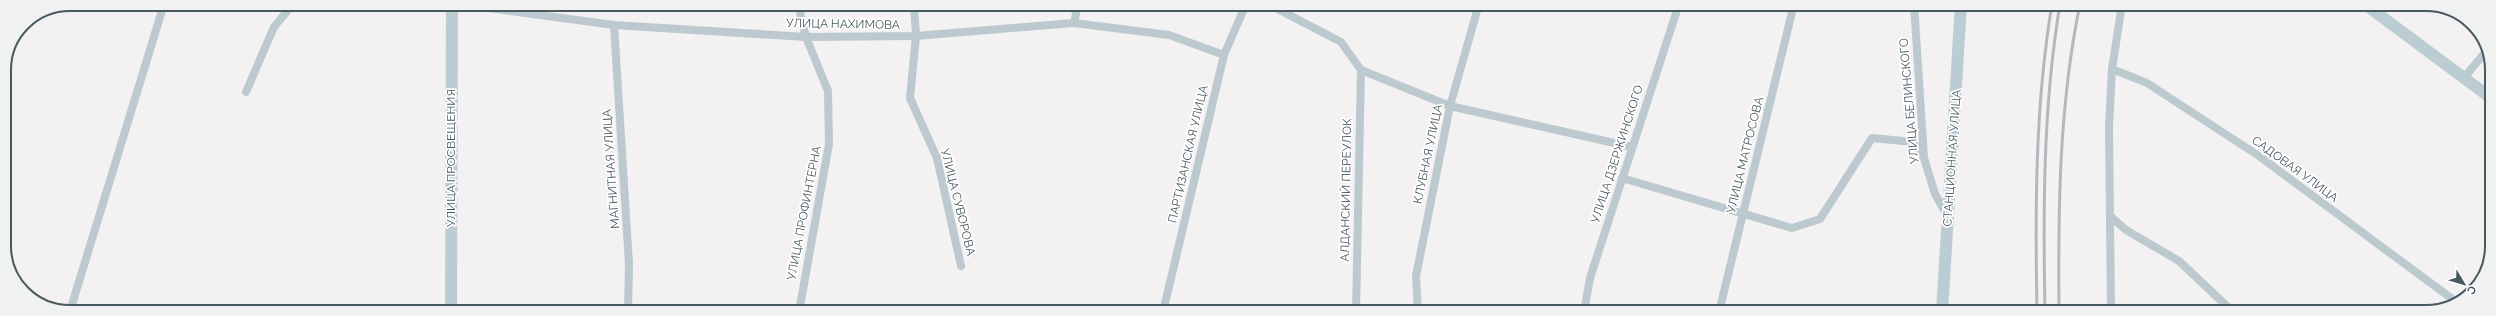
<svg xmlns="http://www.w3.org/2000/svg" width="2496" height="316" font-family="Raleway,sans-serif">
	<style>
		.water { fill: #89f0f1 }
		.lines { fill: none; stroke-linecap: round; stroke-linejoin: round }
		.street { stroke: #bcc9ce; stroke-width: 8 }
		.secondary { stroke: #bcccd3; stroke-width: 12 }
		.rail { stroke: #b3b8bc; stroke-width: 3 }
		.labels { text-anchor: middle; stroke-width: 3.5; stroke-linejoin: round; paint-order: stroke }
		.street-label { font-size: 12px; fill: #485960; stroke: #fff }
		.rim { fill: none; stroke: #485960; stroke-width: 2 }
	</style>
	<rect width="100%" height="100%" fill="#f3f1f1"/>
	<path class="water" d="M4,69L10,75L4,105Z"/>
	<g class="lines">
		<g class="street">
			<path d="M458,4L614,25L806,37L916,36L1074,23L1169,35L1224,55"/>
			<path d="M798,4L806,37L828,91L829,144L799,312"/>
			<path d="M914,4L916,36L910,98L937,158L961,266"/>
			<path d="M1268,4L1341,42L1361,70L1450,106L1632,147"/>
			<path d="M1898,4L1913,9"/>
			<path d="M1914,4L1924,158L1935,194L1947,215"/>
			<path d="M1074,23L1078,4"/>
			<path d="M614,25L629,264L628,312"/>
			<path d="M2112,69L2147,83L2259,156L2455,301"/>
			<path d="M2464,78L2487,50"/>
			<path d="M246,92L274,27L293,4"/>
			<path d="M1622,178L1792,228L1820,219L1872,138L1913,142L1924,158"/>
			<path d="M2110,216L2126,230L2179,261L2233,312"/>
			<path d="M70,311L164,4"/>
			<path d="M1163,312L1224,55L1246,4"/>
			<path d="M1356,312L1361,70"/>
			<path d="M1418,312L1416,276L1450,106L1479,4"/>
			<path d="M1584,312L1590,278L1679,4"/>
			<path d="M1719,312L1794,4"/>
			<path d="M2111,312L2109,127L2112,69L2122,4"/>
		</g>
		<g class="secondary">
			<path d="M2366,5L2491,98"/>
			<path d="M451,312L452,4"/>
			<path d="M1942,312L1961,4"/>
		</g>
		<g class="rail">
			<path d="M2037,312C2035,209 2035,106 2052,4"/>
			<path d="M2045,312C2043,209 2043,106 2060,4"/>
			<path d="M2059,312C2058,210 2059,105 2080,4"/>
		</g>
	</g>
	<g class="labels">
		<g class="street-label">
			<text transform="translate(843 24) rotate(1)" y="4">УЛИЦА НАХИМОВА</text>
			<text transform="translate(1909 101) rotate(-95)" y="4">УЛИЦА БЕЛИНСКОГО</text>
			<text transform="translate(1188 154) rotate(-77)" y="4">ПАРТИЗАНСКАЯ УЛИЦА</text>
			<text transform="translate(1428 154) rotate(-78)" y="4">КЛУБНАЯ УЛИЦА</text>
			<text transform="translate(1617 154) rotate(-72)" y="4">УЛИЦА ДЗЕРЖИНСКОГО</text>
			<text transform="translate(1745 155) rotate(-76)" y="4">УЛИЦА МАТРОСОВА</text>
			<text transform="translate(451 158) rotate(-90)" y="4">УЛИЦА ПРОСВЕЩЕНИЯ</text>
			<text transform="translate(1952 158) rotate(-86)" y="4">СТАНЦИОННАЯ УЛИЦА</text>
			<text transform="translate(611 169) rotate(-94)" y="4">МАГНИТНАЯ УЛИЦА</text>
			<text transform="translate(2295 169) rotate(36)" y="4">САДОВАЯ УЛИЦА</text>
			<text transform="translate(1346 190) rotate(-89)" y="4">АЛДАНСКИЙ ПЕРЕУЛОК</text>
			<text transform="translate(958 202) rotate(76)" y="4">УЛИЦА СУВОРОВА</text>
			<text transform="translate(804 213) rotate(-79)" y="4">УЛИЦА ПРОФИНТЕРНА</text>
		</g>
	</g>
	<path d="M0 0H2496V316H0ZM70 11H2426A59 59 0 0 1 2485 70V246A59 59 0 0 1 2426 305H70A59 59 0 0 1 11 246V70A59 59 0 0 1 70 11Z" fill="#f0f2f2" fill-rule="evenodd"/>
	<path class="rim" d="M70 11H2426A59 59 0 0 1 2485 70V246A59 59 0 0 1 2426 305H70A59 59 0 0 1 11 246V70A59 59 0 0 1 70 11Z"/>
	<g transform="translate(2464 284) rotate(128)" stroke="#ffffff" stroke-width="3" paint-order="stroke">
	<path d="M0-3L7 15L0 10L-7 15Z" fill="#485960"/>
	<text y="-6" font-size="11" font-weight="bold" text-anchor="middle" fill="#485960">С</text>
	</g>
</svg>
